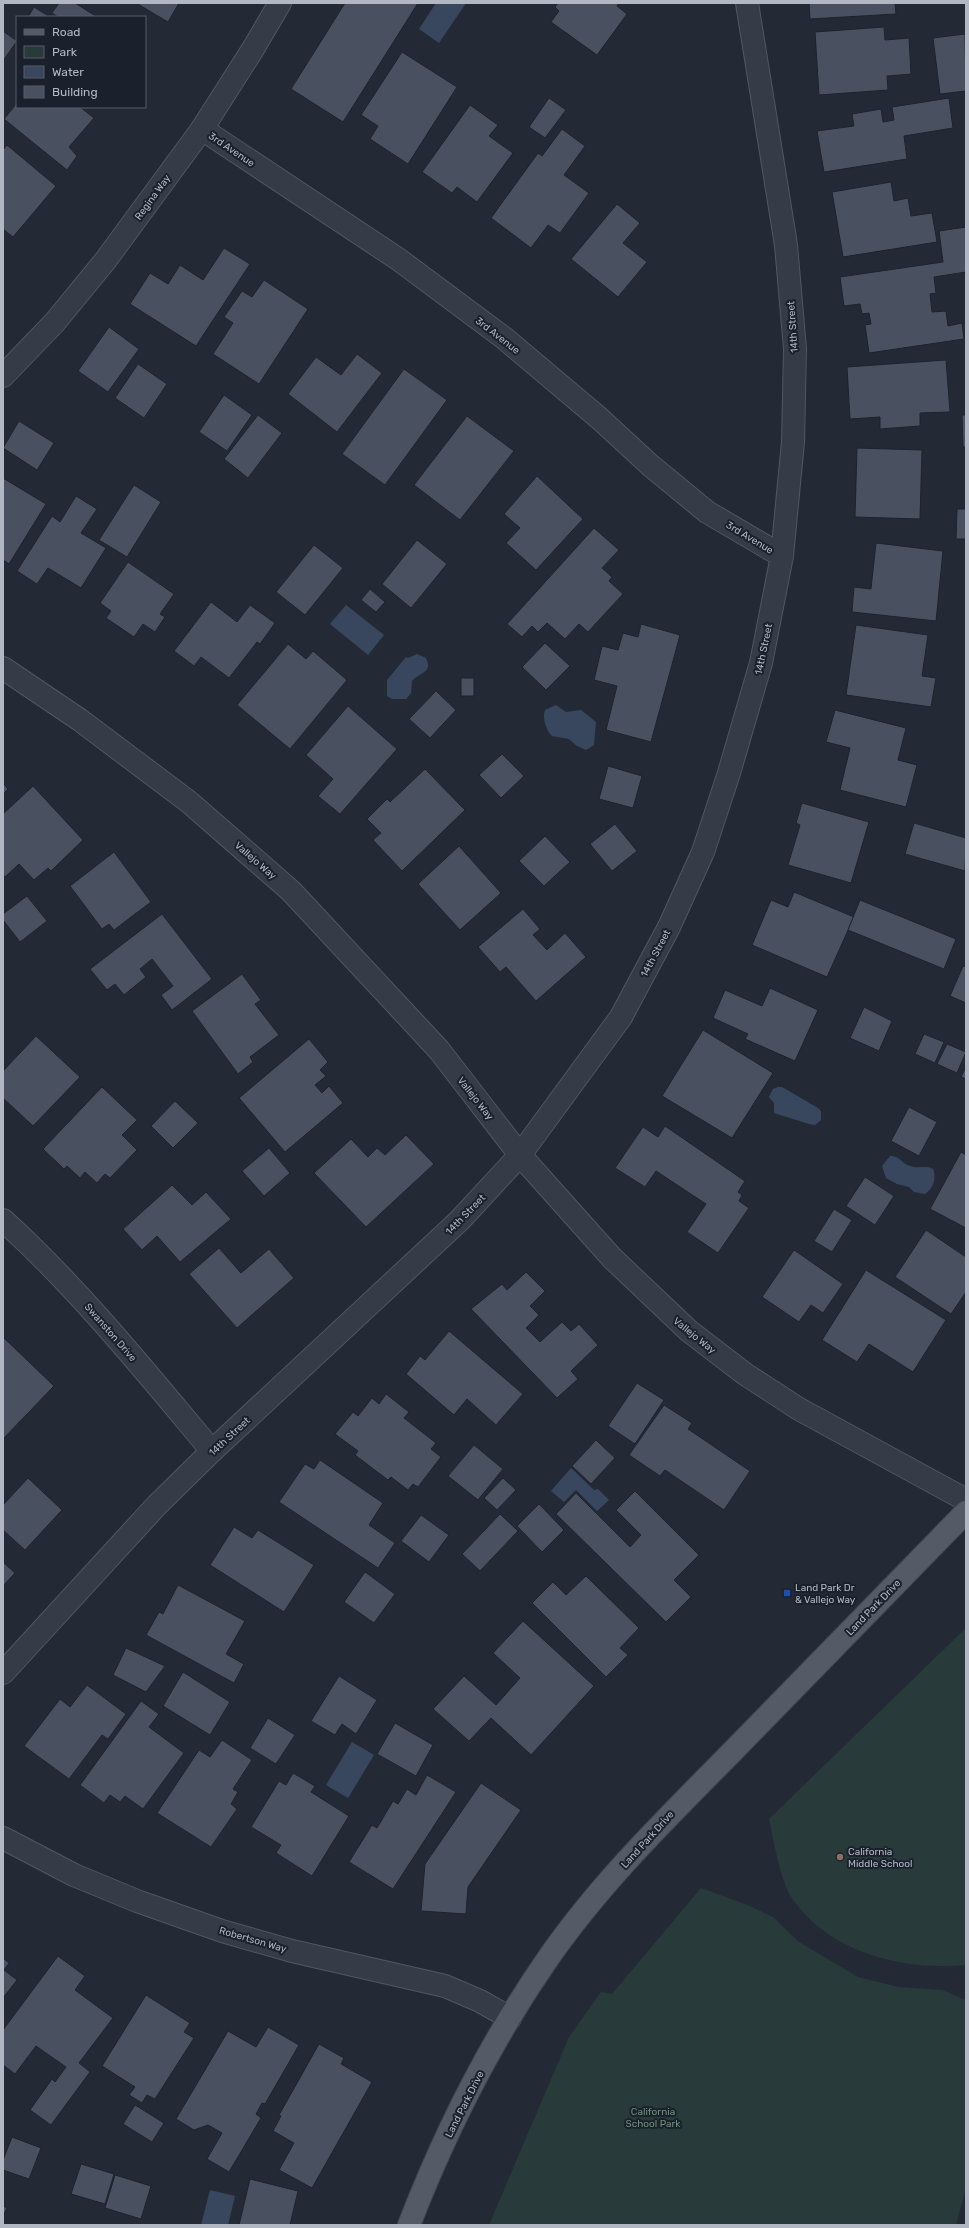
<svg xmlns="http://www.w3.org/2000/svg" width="969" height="2228" font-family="Rubik,sans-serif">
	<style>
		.green { fill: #293a3b }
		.water { fill: #39475e }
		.building { fill: #495160; stroke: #1d232e }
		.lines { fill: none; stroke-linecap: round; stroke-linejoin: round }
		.minor-casing { stroke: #515762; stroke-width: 24 }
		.major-casing { stroke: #3f4550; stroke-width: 24 }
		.minor { stroke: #363c47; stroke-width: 22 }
		.major { stroke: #545b67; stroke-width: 22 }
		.transit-dot { fill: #1a4fb4; stroke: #1b212c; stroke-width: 1.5 }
		.education-dot { fill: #8d6e63; stroke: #1b212c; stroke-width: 1.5 }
		.labels { text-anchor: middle; stroke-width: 4; stroke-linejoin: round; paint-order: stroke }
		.street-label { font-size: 10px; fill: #b1b7c3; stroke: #1b212c }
		.poi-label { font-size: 10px; fill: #b1b7c3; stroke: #1b212c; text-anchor: start }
		.park-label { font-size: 10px; fill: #6a9276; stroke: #1b212c }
	</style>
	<rect width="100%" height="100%" fill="#232a36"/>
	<g class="green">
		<path d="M966,1628V1965C904,1971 829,1953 792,1898C780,1880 774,1842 769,1819Z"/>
		<path d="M701,1888L745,1904L773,1917L799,1942L858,1977L898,1987L942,1990L966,2000V2188L956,2225H489L569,2037L601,1992L612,1994Z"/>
	</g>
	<g class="water">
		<path d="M436,3H466L439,43L419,29Z"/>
		<path d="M346,605L384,635L368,655L330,624Z"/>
		<path d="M417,654L426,658C433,673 420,672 412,681L411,693L406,699H392L387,696V680L406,657L408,658Z"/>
		<path d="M556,705L566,712L581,710L596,722L594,745L586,750L577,746L569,739L552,736C546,730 542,718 545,710Z"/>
		<path d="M778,1087H782L818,1108L821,1111V1120L815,1125L809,1124L774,1113V1103L769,1097L773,1089Z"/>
		<path d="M890,1156C900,1156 901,1163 910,1166C918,1169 926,1165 933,1169C937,1178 933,1189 925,1194L914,1192L909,1187L897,1184L886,1178L882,1166Z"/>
		<path d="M571,1468L594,1490L598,1489L609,1500L597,1511L576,1490L564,1502L551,1491Z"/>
		<path d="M352,1742L374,1755L348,1798L326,1785Z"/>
		<path d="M210,2190L235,2196L228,2225H201Z"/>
	</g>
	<g class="building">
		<path d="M59,3H75L97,17H58L52,13Z"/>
		<path d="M136,3H179L168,22Z"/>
		<path d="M345,3H418L343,122L291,89Z"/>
		<path d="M558,3H619L617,6L627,14L597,55L551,22L559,11L555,7Z"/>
		<path d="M809,3H895L896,14L810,19Z"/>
		<path d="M34,7L50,17H28Z"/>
		<path d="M884,27L885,40L909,38L911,74L887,76L888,90L819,95L815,32Z"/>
		<path d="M3,31L17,41L3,61Z"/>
		<path d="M965,34L966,91L940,94L933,38Z"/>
		<path d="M402,52L457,87L408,164L370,139L378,126L361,115Z"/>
		<path d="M549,98L566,110L545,138L529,127Z"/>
		<path d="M949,98L953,128L904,136L907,159L824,172L817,131L854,126L852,114L881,109L883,122L894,120L892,107Z"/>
		<path d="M17,103V107H80L94,118L69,147L77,156L67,170L4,119Z"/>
		<path d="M470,105L498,125L489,136L513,153L477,202L457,187L452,193L422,172Z"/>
		<path d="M562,129L585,146L564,175L589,193L560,233L548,225L531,248L491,218L538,153L542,156Z"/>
		<path d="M7,145L56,186L13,237L3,229V150Z"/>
		<path d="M891,182L894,201L908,198L911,216L932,213L937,242L843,257L832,192Z"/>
		<path d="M617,204L640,223L623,243L647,262L618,297L571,259Z"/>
		<path d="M966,227V272L934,277L936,293L930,294L932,312L946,311L948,326L962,323L964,339L869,353L865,325L871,324L869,313L862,314L860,304L844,306L840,277L943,262L939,231Z"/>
		<path d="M224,248L250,264L196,346L130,304L150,273L168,284L180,265L203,280Z"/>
		<path d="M264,280L308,309L259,384L213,354L233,323L224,317L242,291L252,297Z"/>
		<path d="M109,327L139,349L108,392L78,371Z"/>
		<path d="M357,354L382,373L337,432L288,394L316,357L341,375Z"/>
		<path d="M946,360L950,412L920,413V426L880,429V417L850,419L847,367Z"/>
		<path d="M138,364L167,384L144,418L115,398Z"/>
		<path d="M404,369L447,400L385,485L342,454Z"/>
		<path d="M224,395L252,415L227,451L199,432Z"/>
		<path d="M258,415L282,433L248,478L224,459Z"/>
		<path d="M962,415H966V447H963Z"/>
		<path d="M467,416L514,451L460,520L414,485Z"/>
		<path d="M19,421L54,443L37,470L3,448Z"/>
		<path d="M857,448L922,450L920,519L855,517Z"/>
		<path d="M537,476L583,519L536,570L506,543L520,528L504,514Z"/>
		<path d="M3,478L46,504L9,564L3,560Z"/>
		<path d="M134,485L161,502L127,557L99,540Z"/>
		<path d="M76,496L97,509L81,533L106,548L81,588L48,568L37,584L17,571L52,516L60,522Z"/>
		<path d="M957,509H966V539H956Z"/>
		<path d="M594,528L619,550L602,568L612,577L609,581L623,594L588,632L579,624L565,639L547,623L538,632L532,626L522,637L507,624Z"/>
		<path d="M417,540L447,564L411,608L382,584Z"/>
		<path d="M876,543L943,551L936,621L852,612L854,587L871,589Z"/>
		<path d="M314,545L343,568L305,615L276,592Z"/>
		<path d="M128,562L174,594L160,614L165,617L155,632L143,624L134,637L106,618L111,611L100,603Z"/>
		<path d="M370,589L385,602L376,612L361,600Z"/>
		<path d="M211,602L237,622L250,605L275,623L260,644L257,642L229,678L201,657L194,666L174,651Z"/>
		<path d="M641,624L680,635L651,742L606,730L617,686L594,680L602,646L618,650L623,633L638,637Z"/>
		<path d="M856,625L928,635L922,676L936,678L931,707L846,695Z"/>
		<path d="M545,643L570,666L546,690L522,667Z"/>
		<path d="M288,644L306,659L313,651L347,680L290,749L237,705Z"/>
		<rect x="461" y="678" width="13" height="18"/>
		<path d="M436,691L456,710L430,738L409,719Z"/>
		<path d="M348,706L397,749L340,814L318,796L333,779L306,755Z"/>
		<path d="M835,710L906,728L898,760L917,765L906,807L840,790L850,748L826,742Z"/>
		<path d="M502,754L524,776L501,798L479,775Z"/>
		<path d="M608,766L642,776L633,808L599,799Z"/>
		<path d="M425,769L465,810L402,871L373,840L381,833L367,819L387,799L390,802Z"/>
		<path d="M3,783L8,789L3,794Z"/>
		<path d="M33,786L83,840L51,871L48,868L34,880L19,864L5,877L3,874V814Z"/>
		<path d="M802,803L869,822L851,883L788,865L800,825L796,823Z"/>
		<path d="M914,823L966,838L965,871L905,854Z"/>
		<path d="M615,824L637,851L612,871L590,844Z"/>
		<path d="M545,836L570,862L544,886L519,861Z"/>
		<path d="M459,846L501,893L460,930L418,884Z"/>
		<path d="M114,852L151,902L114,930L109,924L102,929L70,886Z"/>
		<path d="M794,892L854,917L827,977L752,945L771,900L788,907Z"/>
		<path d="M27,896L47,921L20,942L3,920V914Z"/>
		<path d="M860,900L956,939L944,969L848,930Z"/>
		<path d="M523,909L540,929L533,935L547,950L565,933L586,957L536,1001L506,967L500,972L478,947Z"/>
		<path d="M162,914L212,979L172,1010L161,995L173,986L152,959L140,969L146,977L124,995L115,984L107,990L90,969Z"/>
		<path d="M963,966L966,967V1003L950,996Z"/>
		<path d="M242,974L261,1000L255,1004L279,1035L250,1057L253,1062L238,1074L192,1011Z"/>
		<path d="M770,988L818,1010L795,1061L745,1039L748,1034L713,1018L725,990L762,1006Z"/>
		<path d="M864,1007L892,1021L879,1051L850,1038Z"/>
		<path d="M703,1030L773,1073L732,1138L662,1096Z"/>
		<path d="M924,1034L944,1042L935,1063L915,1054Z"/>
		<path d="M36,1036L80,1077L33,1126L3,1098V1071Z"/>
		<path d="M309,1039L328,1062L320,1070L326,1076L315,1085L322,1093L329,1086L343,1103L285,1152L239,1098Z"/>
		<path d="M947,1044L966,1052L957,1073L937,1064Z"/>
		<path d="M966,1067V1079L961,1077Z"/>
		<path d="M102,1087L137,1120L122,1135L137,1150L110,1178L105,1174L97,1183L85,1172L80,1178L67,1166L64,1169L43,1149Z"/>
		<path d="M175,1101L198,1123L173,1148L151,1126Z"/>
		<path d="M909,1107L937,1122L919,1156L891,1141Z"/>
		<path d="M665,1126L745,1181L738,1192L742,1195L739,1201L749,1208L718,1253L687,1232L706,1204L656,1171L645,1187L615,1168L643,1127L658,1137Z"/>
		<path d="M406,1135L434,1164L366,1227L314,1173L351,1139L368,1157L377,1148L385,1155Z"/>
		<path d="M269,1148L290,1173L264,1196L242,1171Z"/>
		<path d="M961,1152L966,1155V1228L930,1209Z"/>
		<path d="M865,1177L894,1196L875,1225L846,1206Z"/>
		<path d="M172,1185L192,1205L206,1192L231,1219L180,1262L157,1236L142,1250L123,1229Z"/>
		<path d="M834,1209L852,1220L832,1252L814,1241Z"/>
		<path d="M926,1230L966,1257V1292L951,1314L895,1277Z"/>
		<path d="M219,1248L241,1273L269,1249L294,1278L237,1328L189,1274Z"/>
		<path d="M794,1250L843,1284L823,1313L811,1305L799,1322L762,1297Z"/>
		<path d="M866,1270L946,1320L913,1372L869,1344L857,1362L822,1340Z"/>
		<path d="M526,1272L545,1291L530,1306L539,1315L526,1328L540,1342L562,1322L571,1331L579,1324L598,1345L571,1371L578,1379L557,1398L471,1309L502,1284L507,1290Z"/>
		<path d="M449,1331L523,1394L496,1425L467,1399L454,1415L406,1374L420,1356L425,1360Z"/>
		<path d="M3,1337L54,1386L3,1439Z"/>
		<path d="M637,1383L664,1400L635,1444L608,1426Z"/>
		<path d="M386,1394L409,1412L404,1418L436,1443L431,1449L441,1457L418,1487L413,1484L408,1490L391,1477L388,1480L355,1455L358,1451L335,1434L353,1412L358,1416L372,1398L379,1404Z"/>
		<path d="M664,1405L692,1423L688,1429L750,1471L724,1510L665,1470L660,1476L629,1455Z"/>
		<path d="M596,1440L615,1458L591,1484L572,1466Z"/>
		<path d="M474,1445L503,1469L478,1500L448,1476Z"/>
		<path d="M320,1460L383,1503L369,1525L395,1543L378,1568L279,1502L305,1464L314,1469Z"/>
		<path d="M28,1478L62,1510L25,1550L3,1530V1505Z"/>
		<path d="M503,1478L516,1490L497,1510L484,1498Z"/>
		<path d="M635,1491L699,1555L674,1580L691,1597L666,1622L556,1514L576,1493L630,1547L641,1535L616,1510Z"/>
		<path d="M539,1504L564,1530L542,1552L517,1526Z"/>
		<path d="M500,1514L518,1531L480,1571L462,1554Z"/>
		<path d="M421,1515L449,1535L429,1562L401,1541Z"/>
		<path d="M234,1527L252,1538L258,1530L314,1565L284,1612L210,1565Z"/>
		<path d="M3,1562L15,1573L3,1586Z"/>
		<path d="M365,1572L395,1594L374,1623L344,1602Z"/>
		<path d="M586,1576L639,1628L620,1648L628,1655L606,1677L532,1603L553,1582L566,1595Z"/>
		<path d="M178,1585L245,1621L226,1654L244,1664L234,1683L146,1635L159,1612L163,1614Z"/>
		<path d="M523,1621L594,1686L531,1755L491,1718L469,1741L433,1709L464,1676L496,1705L520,1678L493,1653Z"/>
		<path d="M126,1648L165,1666L146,1692L113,1675Z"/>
		<path d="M183,1672L230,1702L210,1735L163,1706Z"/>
		<path d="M339,1676L377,1700L356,1734L342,1724L335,1735L311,1721Z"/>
		<path d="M87,1685L126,1714L108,1739L102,1735L69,1779L24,1746L60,1699L70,1707Z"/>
		<path d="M141,1701L159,1714L149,1727L184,1753L143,1809L125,1796L120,1802L110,1795L104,1803L80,1785Z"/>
		<path d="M268,1718L295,1735L276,1764L250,1748Z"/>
		<path d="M395,1723L433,1745L416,1776L377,1754Z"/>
		<path d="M222,1740L252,1760L233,1789L238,1792L231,1804L237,1809L211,1847L157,1813L199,1750L210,1757Z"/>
		<path d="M293,1773L315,1786L311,1792L349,1816L312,1876L276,1853L281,1845L251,1827L279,1781L286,1785Z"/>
		<path d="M427,1775L456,1792L393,1889L349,1862L372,1825L377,1828L393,1801L398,1804L407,1789L416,1795Z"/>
		<path d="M481,1783L521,1810L468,1887L466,1914L421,1911L425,1864Z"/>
		<path d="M58,1956L85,1976L75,1990L113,2018L79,2063L90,2072L51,2125L30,2110L52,2079L55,2082L66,2067L36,2046L15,2074L3,2065V2030Z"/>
		<path d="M3,1958L9,1963L4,1970L17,1980L3,1998Z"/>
		<path d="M146,1995L190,2023L184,2032L194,2038L155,2099L147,2095L142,2103L129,2095L135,2087L102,2066Z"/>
		<path d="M268,2027L299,2045L265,2104L262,2103L256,2114L261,2118L229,2172L207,2159L222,2133L208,2125L194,2130L176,2119L228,2031L256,2047Z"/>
		<path d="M319,2044L344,2058L341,2064L372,2082L312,2188L279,2170L294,2143L273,2131L281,2116L279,2115Z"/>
		<path d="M135,2105L164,2123L152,2142L123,2124Z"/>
		<path d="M12,2137L41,2148L29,2179L3,2170V2160Z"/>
		<path d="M81,2164L114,2174L105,2204L71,2194Z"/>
		<path d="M115,2175L151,2186L141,2219L105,2208Z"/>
		<path d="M250,2179L298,2191L290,2225H239Z"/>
		<path d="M3,2206L7,2208L3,2216Z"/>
	</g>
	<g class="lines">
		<g class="minor-casing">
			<g id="minor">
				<path d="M202,129L398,259L504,338L599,418L650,465L707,512L782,556"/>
				<path d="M3,376L55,322L105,261L202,129L253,49L280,3"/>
				<path d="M3,668L80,720L189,802L291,891L439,1050L520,1155L612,1258L689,1331L745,1374L799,1409L966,1500"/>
				<path d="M3,1220C80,1290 145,1371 212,1451"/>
				<path d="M3,1673L157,1505L212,1451L460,1220L520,1155L621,1017L669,927L703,852L729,773L761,663L782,556L793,442L795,349L786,245L747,3"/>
				<path d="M3,1838L74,1875L137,1901L222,1931L292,1951L445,1986L480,2001L510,2018"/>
			</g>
		</g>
		<g class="major-casing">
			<path id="major" d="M409,2225C445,2132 492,2039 549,1957C602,1881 667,1818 732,1752C810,1672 888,1592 966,1512"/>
		</g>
		<use href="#minor" class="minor"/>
		<use href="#major" class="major"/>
	</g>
	<rect class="transit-dot" x="783" y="1589" width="8" height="8" rx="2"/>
	<circle class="education-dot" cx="840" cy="1857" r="4"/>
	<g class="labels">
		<g class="street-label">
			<text transform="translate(232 149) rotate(34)" y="4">3rd Avenue</text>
			<text transform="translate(152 197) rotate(-54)" y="4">Regina Way</text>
			<text transform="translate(792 327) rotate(-94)" y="4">14th Street</text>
			<text transform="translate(498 335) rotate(38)" y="4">3rd Avenue</text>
			<text transform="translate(750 537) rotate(31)" y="4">3rd Avenue</text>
			<text transform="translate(763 649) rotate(-78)" y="4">14th Street</text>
			<text transform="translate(256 860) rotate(41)" y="4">Vallejo Way</text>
			<text transform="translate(655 953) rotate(-62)" y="4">14th Street</text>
			<text transform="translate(476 1098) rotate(52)" y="4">Vallejo Way</text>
			<text transform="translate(465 1214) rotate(-46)" y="4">14th Street</text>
			<text transform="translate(111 1332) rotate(49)" y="4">Swanston Drive</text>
			<text transform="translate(695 1335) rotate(39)" y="4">Vallejo Way</text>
			<text transform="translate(229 1436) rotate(-43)" y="4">14th Street</text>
			<text transform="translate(873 1607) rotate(-46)" y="4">Land Park Drive</text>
			<text transform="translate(647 1839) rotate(-48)" y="4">Land Park Drive</text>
			<text transform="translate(253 1939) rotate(16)" y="4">Robertson Way</text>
			<text transform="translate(464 2104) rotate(-63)" y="4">Land Park Drive</text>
		</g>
		<g class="poi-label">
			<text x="795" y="1591">Land Park Dr<tspan x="795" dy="12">&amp; Vallejo Way</tspan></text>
			<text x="848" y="1855">California<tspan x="848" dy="12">Middle School</tspan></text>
		</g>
		<g class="park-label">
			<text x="653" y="2115">California<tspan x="653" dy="12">School Park</tspan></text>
		</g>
	</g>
	<rect width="969" height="2228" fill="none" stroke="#b1b7c3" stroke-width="8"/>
	<rect x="16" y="16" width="130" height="92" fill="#1b212c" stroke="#575d68"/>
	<rect x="24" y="29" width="20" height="6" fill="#545b67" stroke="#575d68"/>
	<text x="52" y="36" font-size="12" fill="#b1b7c3">Road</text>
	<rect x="24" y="46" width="20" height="12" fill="#293a3b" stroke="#575d68"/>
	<text x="52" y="56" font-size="12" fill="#b1b7c3">Park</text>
	<rect x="24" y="66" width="20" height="12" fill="#39475e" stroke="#575d68"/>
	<text x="52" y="76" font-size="12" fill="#b1b7c3">Water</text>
	<rect x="24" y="86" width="20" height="12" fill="#495160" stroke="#575d68"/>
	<text x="52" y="96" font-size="12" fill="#b1b7c3">Building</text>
</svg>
